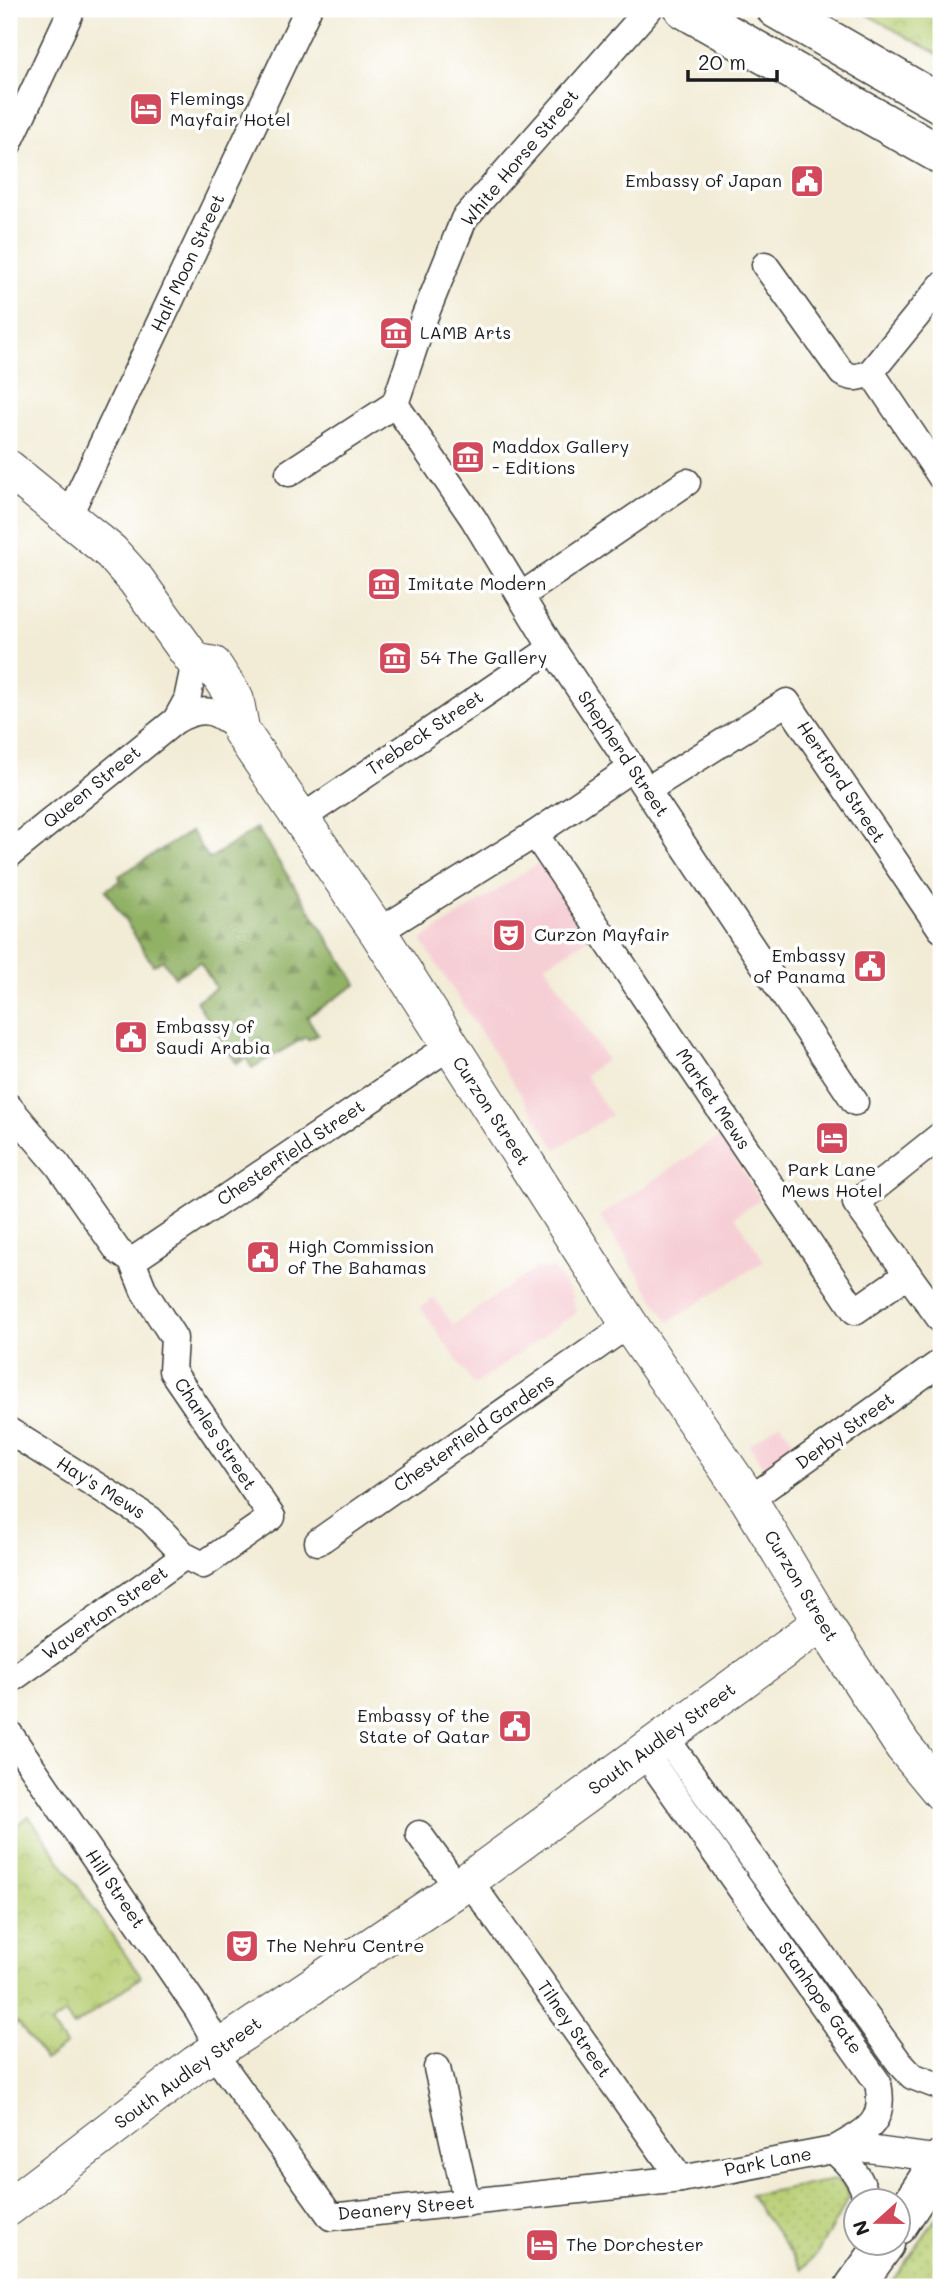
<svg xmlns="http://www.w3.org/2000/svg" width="950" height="2296" font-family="Mali,sans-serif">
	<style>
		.built { fill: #f6cfd5 }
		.grass { fill: url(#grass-dots); stroke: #6a7548; stroke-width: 2 }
		.forest { fill: url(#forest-firs); stroke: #566640; stroke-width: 2 }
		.park { fill: url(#park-crowns); stroke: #6a7548; stroke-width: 2 }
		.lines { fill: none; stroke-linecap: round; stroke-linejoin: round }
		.street-casing { stroke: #3c3b38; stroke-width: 29 }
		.secondary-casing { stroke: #3c3b38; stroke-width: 39 }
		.primary-casing { stroke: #3c3b38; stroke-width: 41 }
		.highway-casing { stroke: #3c3b38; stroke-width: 41 }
		.street { stroke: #fff; stroke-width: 26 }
		.secondary { stroke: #fff; stroke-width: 37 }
		.primary { stroke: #fff; stroke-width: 38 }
		.highway { stroke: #fff; stroke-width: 38 }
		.labels { text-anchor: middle; stroke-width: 7; stroke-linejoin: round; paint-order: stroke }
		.poi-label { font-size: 18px; fill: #1c1c1c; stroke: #fff; text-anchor: start }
		.street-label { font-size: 18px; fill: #1c1c1c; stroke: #fff }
	</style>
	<defs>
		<pattern id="grass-dots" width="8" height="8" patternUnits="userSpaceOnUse" patternTransform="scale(1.75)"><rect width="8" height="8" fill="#b7ce73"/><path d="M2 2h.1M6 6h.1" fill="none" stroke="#9db063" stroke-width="1.8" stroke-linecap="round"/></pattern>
		<pattern id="forest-firs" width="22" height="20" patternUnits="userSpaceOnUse" patternTransform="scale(1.75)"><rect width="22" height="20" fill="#91b165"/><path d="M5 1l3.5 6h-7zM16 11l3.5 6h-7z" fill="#768f52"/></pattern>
		<pattern id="park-crowns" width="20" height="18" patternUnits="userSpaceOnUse" patternTransform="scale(1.75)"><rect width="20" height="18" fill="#b7ce73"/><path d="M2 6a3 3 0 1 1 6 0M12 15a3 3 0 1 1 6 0" fill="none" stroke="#9db063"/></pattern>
	</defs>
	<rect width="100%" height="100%" fill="#fff"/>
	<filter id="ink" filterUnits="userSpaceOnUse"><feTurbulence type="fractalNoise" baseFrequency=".0143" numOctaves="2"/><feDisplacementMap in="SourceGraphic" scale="14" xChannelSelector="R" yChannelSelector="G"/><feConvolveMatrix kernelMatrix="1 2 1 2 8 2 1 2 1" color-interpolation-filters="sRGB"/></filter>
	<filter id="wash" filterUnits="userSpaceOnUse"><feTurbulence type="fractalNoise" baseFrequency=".00686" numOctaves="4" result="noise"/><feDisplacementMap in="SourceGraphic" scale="28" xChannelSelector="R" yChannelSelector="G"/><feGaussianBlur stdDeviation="1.57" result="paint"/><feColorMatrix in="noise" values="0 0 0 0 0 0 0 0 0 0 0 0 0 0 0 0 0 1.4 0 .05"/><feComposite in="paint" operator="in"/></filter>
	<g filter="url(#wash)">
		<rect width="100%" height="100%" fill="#f2ecd6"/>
		<g class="built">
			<path d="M542,861L591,937L545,965L607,1060L585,1075L611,1115L556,1149L421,940Z"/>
			<path d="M720,1136L761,1199L735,1216L764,1261L669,1322L600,1216Z"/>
			<path d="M552,1267L571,1294L577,1312L474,1385L420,1307L434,1298L453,1325L536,1268L548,1270Z"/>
			<path d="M781,1423L797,1447L765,1469L749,1445Z"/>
		</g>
		<g class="grass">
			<path d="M834,2180L846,2186L849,2198L816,2255L802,2269L750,2195Z"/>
			<path d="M941,2210V2287H888L941,2211Z"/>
		</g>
		<path class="forest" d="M257,828L357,984L307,1017L318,1034L308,1040L306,1037L252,1068L246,1058L237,1064L196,1001L216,988L200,962L175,977L163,960L153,965L106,890L121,880L119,876L191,831L209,859Z"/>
		<g class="park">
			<path d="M857,9H941V56Z"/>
			<path d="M29,1816L141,1977L74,2026L65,2013L51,2024L66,2045L45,2060L18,2023L9,2030V1832Z"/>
		</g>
	</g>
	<g filter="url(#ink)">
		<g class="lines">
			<g class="street-casing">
				<g id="street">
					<path d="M9,143L72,9"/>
					<path d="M765,265L842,373C853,379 859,378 871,372L941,286"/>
					<path d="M871,372L941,477"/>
					<path d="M395,404L473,518L552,648L855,1102"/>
					<path d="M395,404L424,318L464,219L649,9"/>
					<path d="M289,473L395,404"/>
					<path d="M68,517L308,9"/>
					<path d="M522,595L687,482"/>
					<path d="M176,720L187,700L195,662"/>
					<path d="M647,790L787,702L941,929"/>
					<path d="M299,820L552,648"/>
					<path d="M535,834L855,1311L908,1274"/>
					<path d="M9,855L176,720C205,704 217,711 241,731"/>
					<path d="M378,932L535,834L632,768"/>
					<path d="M9,1107L58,1165L118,1251L132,1261L144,1291L174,1338L172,1371L272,1517L203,1565L185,1556L150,1519L9,1431"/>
					<path d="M941,1135L856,1203L941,1320"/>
					<path d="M132,1261L450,1046"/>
					<path d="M749,1500L941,1362"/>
					<path d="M318,1542L629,1324"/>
					<path d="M9,1681L185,1556"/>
					<path d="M9,1733L198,2010L219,2048"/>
					<path d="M665,1737L899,2062L912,2076L941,2087"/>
					<path d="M644,1752L878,2083C886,2122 868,2130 837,2148"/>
					<path d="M419,1834L458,1888"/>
					<path d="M468,1879L681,2179"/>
					<path d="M213,2052L331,2217L681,2179L833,2150L868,2149L941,2159"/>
					<path d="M437,2068L467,2203"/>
					<path d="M833,2150C850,2164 863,2179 867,2202"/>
				</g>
			</g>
			<g class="secondary-casing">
				<g id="secondary">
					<path d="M9,469L111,552L136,580L195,662L213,665L235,699L241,731L378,932L629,1324L749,1500L822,1622L903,1746L941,1792"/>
					<path d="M9,2207L196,2064L458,1888L822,1622"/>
				</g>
			</g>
			<g class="primary-casing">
				<g id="primary">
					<path d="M684,9L941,155"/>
					<path d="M776,9L941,104"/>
				</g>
			</g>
			<g class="highway-casing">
				<g id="highway">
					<path d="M898,2225L941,2159"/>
					<path d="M854,2287L885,2244"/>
				</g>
			</g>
			<use href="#street" class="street"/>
			<use href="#secondary" class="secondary"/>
			<use href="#primary" class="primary"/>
			<use href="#highway" class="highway"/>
		</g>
	</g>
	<defs>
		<g id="hotel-square" transform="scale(1.75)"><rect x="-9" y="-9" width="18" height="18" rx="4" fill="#d1495b" stroke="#fff"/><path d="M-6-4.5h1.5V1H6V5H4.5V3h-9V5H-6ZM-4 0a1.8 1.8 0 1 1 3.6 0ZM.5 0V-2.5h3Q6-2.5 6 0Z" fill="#fff"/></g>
		<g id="civic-square" transform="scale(1.75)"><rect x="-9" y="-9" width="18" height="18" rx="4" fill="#d1495b" stroke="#fff"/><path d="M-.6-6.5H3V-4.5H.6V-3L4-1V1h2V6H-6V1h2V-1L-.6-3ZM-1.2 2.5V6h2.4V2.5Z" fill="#fff"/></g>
		<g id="museum-square" transform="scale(1.75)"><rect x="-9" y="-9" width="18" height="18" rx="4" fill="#d1495b" stroke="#fff"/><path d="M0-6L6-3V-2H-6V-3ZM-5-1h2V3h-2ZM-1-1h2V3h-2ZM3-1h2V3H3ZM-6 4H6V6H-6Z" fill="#fff"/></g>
		<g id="theatre-square" transform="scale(1.75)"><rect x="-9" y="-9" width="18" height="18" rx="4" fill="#d1495b" stroke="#fff"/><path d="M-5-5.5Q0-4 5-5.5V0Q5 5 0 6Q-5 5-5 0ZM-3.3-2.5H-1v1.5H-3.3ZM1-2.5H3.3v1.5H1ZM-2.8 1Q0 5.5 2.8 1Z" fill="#fff"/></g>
	</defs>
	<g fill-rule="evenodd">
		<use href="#hotel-square" x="146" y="109"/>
		<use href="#civic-square" x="807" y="181"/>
		<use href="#museum-square" x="396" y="333"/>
		<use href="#museum-square" x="468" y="457"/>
		<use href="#museum-square" x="384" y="584"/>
		<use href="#museum-square" x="395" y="658"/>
		<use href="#theatre-square" x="509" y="935"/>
		<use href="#civic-square" x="870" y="966"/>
		<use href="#civic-square" x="131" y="1037"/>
		<use href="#hotel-square" x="832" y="1138"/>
		<use href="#civic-square" x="263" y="1257"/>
		<use href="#civic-square" x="515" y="1726"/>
		<use href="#theatre-square" x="242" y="1946"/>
		<use href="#hotel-square" x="542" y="2245"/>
	</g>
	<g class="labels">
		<g class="poi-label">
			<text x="170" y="105">Flemings<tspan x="170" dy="21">Mayfair Hotel</tspan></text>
			<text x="782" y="187" text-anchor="end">Embassy of Japan</text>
			<text x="420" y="339">LAMB Arts</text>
			<text x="492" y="453">Maddox Gallery<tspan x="492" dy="21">- Editions</tspan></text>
			<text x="408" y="590">Imitate Modern</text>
			<text x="420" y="664">54 The Gallery</text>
			<text x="534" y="941">Curzon Mayfair</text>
			<text x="846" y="962" text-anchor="end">Embassy<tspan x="846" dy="21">of Panama</tspan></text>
			<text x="156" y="1033">Embassy of<tspan x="156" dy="21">Saudi Arabia</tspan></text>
			<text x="832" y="1176" text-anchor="middle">Park Lane<tspan x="832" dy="21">Mews Hotel</tspan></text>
			<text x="288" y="1253">High Commission<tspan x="288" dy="21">of The Bahamas</tspan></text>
			<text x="490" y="1722" text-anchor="end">Embassy of the<tspan x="490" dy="21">State of Qatar</tspan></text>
			<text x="266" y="1952">The Nehru Centre</text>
			<text x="566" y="2251">The Dorchester</text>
		</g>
		<g class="street-label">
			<text transform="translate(520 158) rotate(-50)" y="6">White Horse Street</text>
			<text transform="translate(188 263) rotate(-65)" y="6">Half Moon Street</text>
			<text transform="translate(425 733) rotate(-34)" y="6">Trebeck Street</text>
			<text transform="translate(623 754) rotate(56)" y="6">Shepherd Street</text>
			<text transform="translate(841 782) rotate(56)" y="6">Hertford Street</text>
			<text transform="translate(92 787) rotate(-39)" y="6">Queen Street</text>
			<text transform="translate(713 1099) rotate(56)" y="6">Market Mews</text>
			<text transform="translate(491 1111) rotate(57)" y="6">Curzon Street</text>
			<text transform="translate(291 1153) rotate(-34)" y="6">Chesterfield Street</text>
			<text transform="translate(845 1431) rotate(-36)" y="6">Derby Street</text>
			<text transform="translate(474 1433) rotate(-35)" y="6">Chesterfield Gardens</text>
			<text transform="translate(215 1434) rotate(56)" y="6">Charles Street</text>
			<text transform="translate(101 1488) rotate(32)" y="6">Hay's Mews</text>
			<text transform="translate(801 1586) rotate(59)" y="6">Curzon Street</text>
			<text transform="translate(105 1613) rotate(-35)" y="6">Waverton Street</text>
			<text transform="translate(662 1739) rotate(-36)" y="6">South Audley Street</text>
			<text transform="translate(115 1889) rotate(56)" y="6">Hill Street</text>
			<text transform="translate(820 1998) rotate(55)" y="6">Stanhope Gate</text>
			<text transform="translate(574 2029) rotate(55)" y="6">Tilney Street</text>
			<text transform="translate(188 2073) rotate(-36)" y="6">South Audley Street</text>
			<text transform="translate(768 2162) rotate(-11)" y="6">Park Lane</text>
			<text transform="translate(406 2208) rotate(-5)" y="6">Deanery Street</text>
		</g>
	</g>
	<rect width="950" height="2296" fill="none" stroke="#fff" stroke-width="35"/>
	<g transform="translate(877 2222) rotate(249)"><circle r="33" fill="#ffffff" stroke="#a4a4a4" stroke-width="2"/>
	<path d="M0-5L12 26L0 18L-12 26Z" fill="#d1495b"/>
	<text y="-10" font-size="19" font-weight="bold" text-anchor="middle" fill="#1c1c1c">N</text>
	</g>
	<path d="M688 70v10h89v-10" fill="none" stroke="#1c1c1c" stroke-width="3.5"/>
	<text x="698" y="70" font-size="21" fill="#1c1c1c" stroke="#ffffff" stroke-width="5" paint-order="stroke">20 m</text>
</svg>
